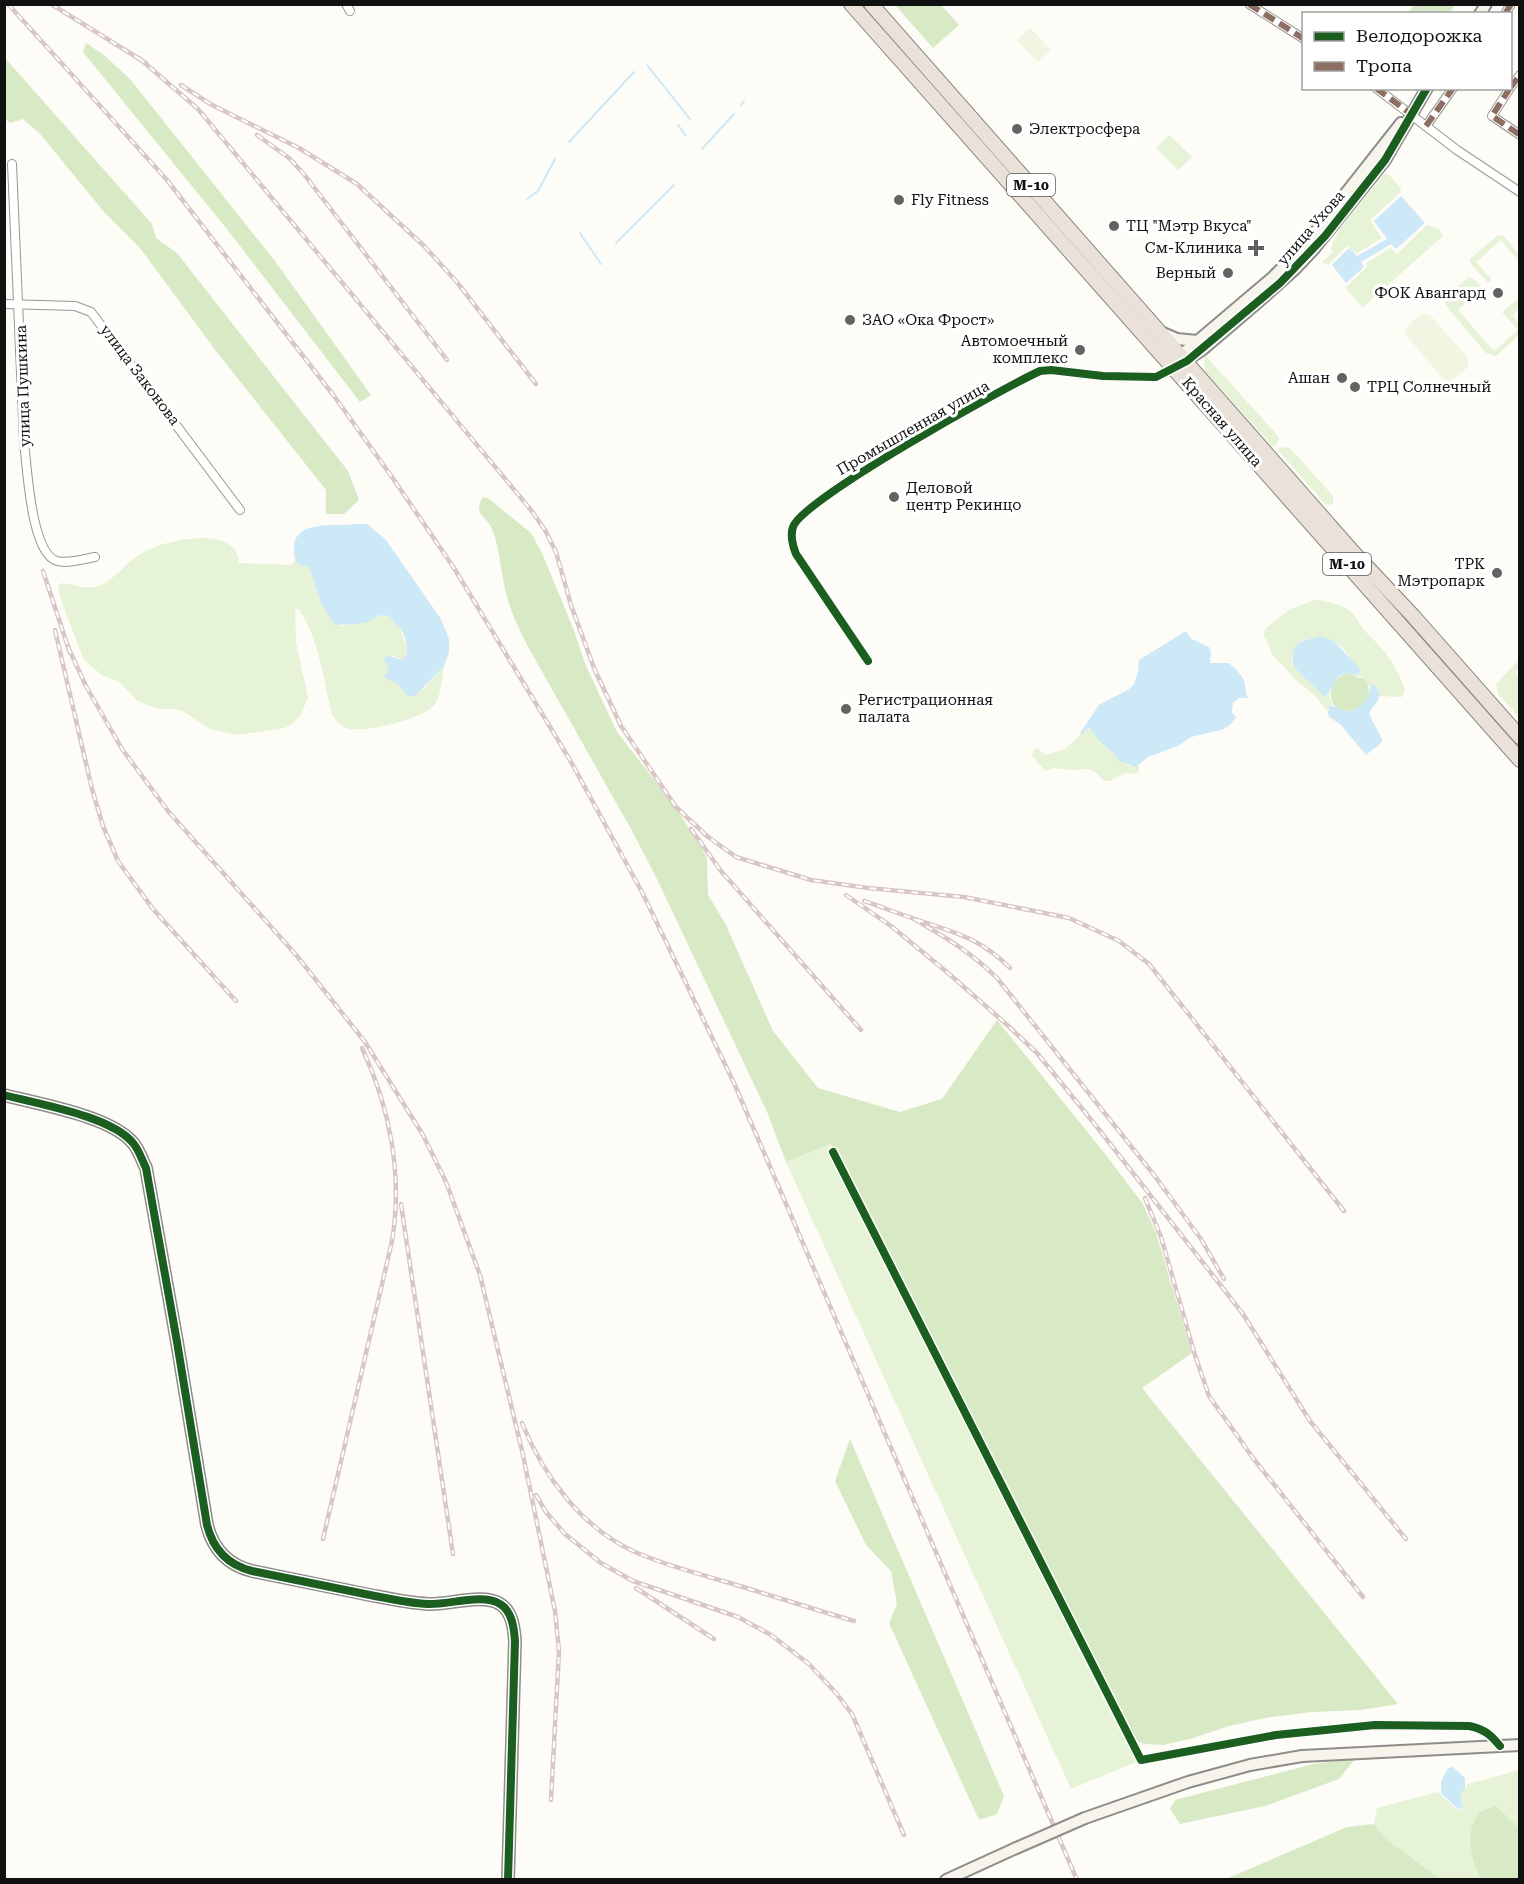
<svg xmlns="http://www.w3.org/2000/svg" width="1524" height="1884" font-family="'Roboto Serif',serif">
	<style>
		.green { fill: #e7f3d7 }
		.forest { fill: #d8eac5 }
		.pitch { fill: #f0f6e1 }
		.water { fill: #cde8f7 }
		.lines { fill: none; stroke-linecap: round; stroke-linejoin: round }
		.stream { stroke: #cde8f7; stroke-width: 2 }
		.street-casing { stroke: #979795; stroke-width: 10 }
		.secondary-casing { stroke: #8e8d8b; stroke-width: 14 }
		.highway-casing { stroke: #858482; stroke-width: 16 }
		.street { stroke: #fffffe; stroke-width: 8 }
		.secondary { stroke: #f6f4eb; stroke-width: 10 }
		.highway { stroke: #eae1d8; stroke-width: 14 }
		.rail-casing { stroke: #d9c6c7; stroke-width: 4.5 }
		.rail { stroke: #fff; stroke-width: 2; stroke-dasharray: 7; stroke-linecap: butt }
		.secondary-bridge-casing { stroke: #8e8d8b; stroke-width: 14; stroke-linecap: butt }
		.secondary-bridge { stroke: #f6f4eb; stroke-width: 10 }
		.quiet { stroke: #8d6e63; stroke-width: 6; stroke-dasharray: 12 6; stroke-linecap: butt }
		.cycleway-casing { stroke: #fff; stroke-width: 11 }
		.cycleway { stroke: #1b5e20; stroke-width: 8 }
		.poi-dot { fill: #646362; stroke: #fff; stroke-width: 2 }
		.labels { text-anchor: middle; stroke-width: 6; stroke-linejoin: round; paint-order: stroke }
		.shield { fill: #fff; stroke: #585858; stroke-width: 1.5 }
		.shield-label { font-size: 14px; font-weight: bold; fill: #111 }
		.poi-label { font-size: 15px; fill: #111; stroke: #fff; text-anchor: start }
		.street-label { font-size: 15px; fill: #111; stroke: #fff }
	</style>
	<rect width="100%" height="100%" fill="#fdfcf7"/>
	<g class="green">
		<path d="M1169,135L1192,157L1178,170L1156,148Z"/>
		<path d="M1384,174H1388L1400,187L1401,192L1370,220L1382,238L1356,254L1347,246L1328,265L1322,262L1333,252L1331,248L1338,231Z"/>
		<path d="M1427,225L1438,228L1443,236L1363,307L1345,288L1367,267L1366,263L1391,248L1397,254Z"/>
		<path d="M1498,235L1504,236L1519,254V262L1501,240L1476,262L1492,280L1488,283L1470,262V259Z"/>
		<path d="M1469,277L1473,278L1482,288L1458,310L1494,351L1518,330L1502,312L1519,298V308L1513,315L1519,323V335L1496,356L1486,353L1445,304L1446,297Z"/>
		<path d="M1206,356L1278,436L1279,439L1276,445L1272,446L1205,371L1204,361Z"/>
		<path d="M1280,447L1290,448L1333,496V504L1328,505L1325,504L1278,450Z"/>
		<path d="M208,538C224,540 238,545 239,563L292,565L295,558L297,564L309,567L322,606L340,626L367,622L380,615L389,616L401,629L407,652L403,660L391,655L389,669L408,696L424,688L444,666C442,676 441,695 436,703C426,719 363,734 346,728C340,726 336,720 332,715C324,680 319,640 299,609H295L296,642L308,698L300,716L293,723L285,728L236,735L210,729L183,711L175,709H157L138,701L118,681L103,676L84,660L60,598L58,586L62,583C73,584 83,589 95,587C112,583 123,566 136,557C155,543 185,538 208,538Z"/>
		<path d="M1315,600C1326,600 1342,605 1350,611C1356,616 1359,624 1364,630C1386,652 1394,660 1405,690L1402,697L1379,696L1378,689L1371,684L1369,687L1364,678L1354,675L1359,674C1345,645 1332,630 1299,642L1291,658L1293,664L1322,695L1326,696L1330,693V699L1334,705H1330L1328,712L1315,696L1296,680L1271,653L1270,647L1264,636L1265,629L1290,609Z"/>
		<path d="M1519,660V669L1515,672L1519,677V717L1498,694L1496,684Z"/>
		<path d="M1088,728C1096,731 1096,736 1100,742C1103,746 1108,748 1111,751C1120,760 1125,768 1139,766V772L1135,774L1125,773L1110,781H1105L1094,771L1086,769L1072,770L1054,768L1045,771L1032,756L1034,749H1038L1046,755L1065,749Z"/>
		<path d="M831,1144L1141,1760L1071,1789L786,1162Z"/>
		<path d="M1519,1770V1879H1440L1386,1839L1374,1824L1377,1808L1438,1792L1459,1811L1463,1808L1460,1796L1468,1784Z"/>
	</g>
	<g class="forest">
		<path d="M895,5H941L959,25L933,48Z"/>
		<path d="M1414,5V4L1455,5L1449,13H1408Z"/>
		<path d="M86,43L104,55L130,79L275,261L371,395L360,402L230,233L83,52Z"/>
		<path d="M5,58L152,224L156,238L177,253L348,471L359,500L344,514H326V490L216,351L140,248L105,213L40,134L23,119L10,123L5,119Z"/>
		<path d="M483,497L488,498L531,533L542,553L573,628L586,666L617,732L673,804L699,843L707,858L708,895L726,925L773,1031L818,1088L900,1112L942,1099L997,1020L1106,1155L1143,1204L1156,1233L1192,1353L1142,1388L1398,1704L1361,1710L1312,1712L1265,1718L1229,1726L1190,1739L1163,1745L1144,1744L1130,1738L831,1144L786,1162L767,1112L657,879L631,829L527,645C517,625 508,606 504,584C500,565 499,546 492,529C486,514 472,516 483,497Z"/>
		<path d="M1350,673L1359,678H1364C1366,682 1369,686 1369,691C1370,717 1320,721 1333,682L1344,674Z"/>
		<path d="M850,1439L1004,1796L997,1814L979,1820L889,1623L897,1604L891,1571L866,1545L835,1481Z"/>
		<path d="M1355,1759L1339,1779L1265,1806L1180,1824L1170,1809L1175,1800L1313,1764Z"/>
		<path d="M1496,1806L1519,1828V1879H1481C1472,1860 1463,1833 1479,1814C1482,1810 1491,1808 1496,1806Z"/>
		<path d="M1374,1824L1386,1839L1440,1879H1226L1347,1827Z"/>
	</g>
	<g class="pitch">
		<path d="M1030,28L1051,50L1038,62L1017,40Z"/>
		<path d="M1426,314L1431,316L1468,358V367L1451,381L1444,380L1405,334C1406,325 1417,316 1426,314Z"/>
	</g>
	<g class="water">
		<path d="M1401,196L1425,223L1396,249L1391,244L1361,262L1364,267L1346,283L1332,265L1349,248L1357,256L1387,239L1374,221Z"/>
		<path d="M357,524H367L386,540L441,619L449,639V653L444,666L415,696H408L398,684L384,677L389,669L384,660L386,655L403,660L407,652L405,637L401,629L389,616L380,615L367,622L357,624L335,625L322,606L309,567L297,564C282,518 327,527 357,524Z"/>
		<path d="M1186,631L1190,638L1209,647L1211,652L1210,663H1229C1235,669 1243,675 1245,684C1246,690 1245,692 1248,698H1239L1233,703L1232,713L1236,717L1230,725L1221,730L1191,737L1178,746L1148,757L1136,767L1119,761L1113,753L1099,741L1091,729L1088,728L1082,734L1080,733L1099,705L1129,689L1134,684L1138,672L1139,660Z"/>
		<path d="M1320,636L1334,641L1360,669L1359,674C1353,676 1350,672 1344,674C1332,678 1334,689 1326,696L1322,695C1308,677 1279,666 1299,642Z"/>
		<path d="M1371,684L1375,685C1386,700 1373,703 1369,714L1382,739V742L1366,755L1340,724L1329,717L1328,712L1330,705L1346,711L1355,710L1368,698Z"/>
		<path d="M1453,1767L1465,1778V1788L1460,1796L1463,1808L1458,1809L1441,1793V1782L1448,1768Z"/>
	</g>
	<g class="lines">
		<g class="stream">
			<path d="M647,65L690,119"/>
			<path d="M741,105L744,101"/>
			<path d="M678,125L686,136"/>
			<path d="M569,142L634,72"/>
			<path d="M702,149L734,114"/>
			<path d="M527,199L538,191L555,159"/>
			<path d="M580,233L601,264"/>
			<path d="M616,243L674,185"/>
		</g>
		<g class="street-casing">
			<g id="street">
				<path d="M346,4L350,11"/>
				<path d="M1249,4L1304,39"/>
				<path d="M1505,14L1511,4"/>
				<path d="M1376,88L1457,150L1520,192"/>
				<path d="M1510,88L1492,116L1520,135"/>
				<path d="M1510,88L1520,75"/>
				<path d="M1426,126L1453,88"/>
				<path d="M12,164L24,442C27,466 31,554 57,561C69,564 83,559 95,557"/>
				<path d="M4,304L75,306L91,312L240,510"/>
				<path d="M868,661L796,554C793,547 790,535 793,527C801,500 1005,387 1040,371L1051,370L1103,376L1156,377L1174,368"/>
				<path d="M833,1152L1141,1760L1276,1735L1375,1725L1469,1726C1484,1729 1490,1734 1500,1746"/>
			</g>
		</g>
		<g class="secondary-casing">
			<g id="secondary">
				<path d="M1480,14L1486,4"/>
				<path d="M1163,333L1177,339L1197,341"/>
				<path d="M1177,362L1181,355L1273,277L1305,245L1401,123"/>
				<path d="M1179,365L1202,350L1257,303L1295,269L1312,251L1385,160L1427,88"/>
				<path d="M4,1095C38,1104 111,1116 133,1143C139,1150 142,1160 146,1168L177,1342L207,1525C213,1549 228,1565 252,1571C290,1579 327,1586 365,1594C386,1598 407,1603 428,1604C448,1605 483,1593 500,1604C512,1611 514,1628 515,1641L508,1880"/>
				<path d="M1085,1818L1188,1782L1250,1765L1302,1756L1520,1745"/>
				<path d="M946,1880L1014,1849"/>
			</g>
		</g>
		<g class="highway-casing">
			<g id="highway">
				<path d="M851,4L1520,760"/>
				<path d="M871,4L1353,552L1414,617L1520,737"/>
			</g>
		</g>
		<use href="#street" class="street"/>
		<use href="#secondary" class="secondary"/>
		<use href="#highway" class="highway"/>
		<g class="rail-casing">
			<g id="rail">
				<path d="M8,4L167,180L334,396L392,477L454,568L570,760L643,894L734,1083L1077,1880"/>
				<path d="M51,4L146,63"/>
				<path d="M139,58L198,109L531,510L545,530L556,552L571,605L594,668L621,726L676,807L707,836L736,857L811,880L868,888L964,897L1069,918L1119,941L1149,964L1344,1211"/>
				<path d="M181,85L212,105L299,148L357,184L424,246L456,281L536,384"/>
				<path d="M257,135L289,158L303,173L447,360"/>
				<path d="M43,571L70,653"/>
				<path d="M55,630L92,789L103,826L118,861L153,909L236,1001"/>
				<path d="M68,647L86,686L122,749L168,811L297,956L365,1042L423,1135L446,1182L480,1275L523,1455L555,1611L559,1651L551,1800"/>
				<path d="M691,829L721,871L861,1030"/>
				<path d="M846,895L891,926L948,973L1005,1023L1037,1053L1097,1127L1243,1314L1310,1421L1406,1539"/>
				<path d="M864,901C880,906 896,913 912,918C952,932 978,936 1010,968"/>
				<path d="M914,919C945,937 972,953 997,978L1154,1175L1201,1239L1224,1279"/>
				<path d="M1145,1198L1161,1237L1195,1355L1209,1396L1253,1458L1363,1597"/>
				<path d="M401,1204L453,1554"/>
				<path d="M522,1423C543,1475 581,1527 633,1551C661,1564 693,1572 723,1581C767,1594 810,1608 854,1621"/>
				<path d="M536,1495L546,1512L565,1534L601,1563L633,1581L738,1617L771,1635L809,1664L836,1693L852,1714L904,1835"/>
				<path d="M323,1539L392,1241C403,1175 390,1108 362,1048"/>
				<path d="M636,1588L714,1639"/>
			</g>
		</g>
		<use href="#rail" class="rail"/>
		<g class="secondary-bridge-casing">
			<path id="secondary-bridge" d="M1014,1849L1085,1818"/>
		</g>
		<use href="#secondary-bridge" class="secondary-bridge"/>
		<g class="quiet">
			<path d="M1249,4L1304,39"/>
			<path d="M1505,14L1511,4"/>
			<path d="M1376,88L1411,114"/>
			<path d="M1510,88L1492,116L1520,135"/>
			<path d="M1510,88L1520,75"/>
			<path d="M1426,126L1453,88"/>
		</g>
		<g class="cycleway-casing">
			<g id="cycleway">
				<path d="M868,661L796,554C793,547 790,535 793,527C801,500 1005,387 1040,371L1051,370L1103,376L1156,377L1187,361L1280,283L1325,236L1385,160L1427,88"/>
				<path d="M4,1095C38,1104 111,1116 133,1143C139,1150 142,1160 146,1168L177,1342L207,1525C213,1549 228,1565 252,1571C290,1579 327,1586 365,1594C386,1598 407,1603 428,1604C448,1605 483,1593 500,1604C512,1611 514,1628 515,1641L508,1880"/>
				<path d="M833,1152L1141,1760L1276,1735L1375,1725L1469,1726C1484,1729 1490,1734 1500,1746"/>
			</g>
		</g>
		<use href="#cycleway" class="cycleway"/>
	</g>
	<g class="poi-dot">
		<circle cx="1017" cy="129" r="6"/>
		<circle cx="899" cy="200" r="6"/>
		<circle cx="1114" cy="226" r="6"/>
		<path d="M1253 239h6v6h6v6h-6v6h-6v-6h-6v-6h6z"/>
		<circle cx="1228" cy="273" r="6"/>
		<circle cx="1498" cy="293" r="6"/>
		<circle cx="850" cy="320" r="6"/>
		<circle cx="1080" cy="350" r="6"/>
		<circle cx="1342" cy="378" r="6"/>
		<circle cx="1355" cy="387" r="6"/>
		<circle cx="894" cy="497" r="6"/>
		<circle cx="1497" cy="573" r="6"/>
		<circle cx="846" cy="709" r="6"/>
	</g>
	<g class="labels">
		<g class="shield">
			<rect x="1007" y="174" width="48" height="22" rx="4.5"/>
			<rect x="1323" y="553" width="48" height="22" rx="4.5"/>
		</g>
		<g class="shield-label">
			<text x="1031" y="190">М-10</text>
			<text x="1347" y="569">М-10</text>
		</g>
		<g class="poi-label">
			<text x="1029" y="134">Электросфера</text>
			<text x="911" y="205">Fly Fitness</text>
			<text x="1126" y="231">ТЦ "Мэтр Вкуса"</text>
			<text x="1242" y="253" text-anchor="end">См-Клиника</text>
			<text x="1216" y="278" text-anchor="end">Верный</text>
			<text x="1486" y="298" text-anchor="end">ФОК Авангард</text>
			<text x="862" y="325">ЗАО «Ока Фрост»</text>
			<text x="1068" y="346" text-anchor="end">Автомоечный<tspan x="1068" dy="17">комплекс</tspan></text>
			<text x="1330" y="383" text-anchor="end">Ашан</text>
			<text x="1367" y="392">ТРЦ Солнечный</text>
			<text x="906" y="493">Деловой<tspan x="906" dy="17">центр Рекинцо</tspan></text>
			<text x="1485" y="569" text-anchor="end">ТРК<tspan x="1485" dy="17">Мэтропарк</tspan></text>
			<text x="858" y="705">Регистрационная<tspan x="858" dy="17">палата</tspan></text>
		</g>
		<g class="street-label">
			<text transform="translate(1311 228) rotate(-49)" y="5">улица Ухова</text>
			<text transform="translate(140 375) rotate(53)" y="5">улица Законова</text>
			<text transform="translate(23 386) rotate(-92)" y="5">улица Пушкина</text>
			<text transform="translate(1222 422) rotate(49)" y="5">Красная улица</text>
			<text transform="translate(913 428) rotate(-30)" y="5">Промышленная улица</text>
		</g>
	</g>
	<rect width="1524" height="1884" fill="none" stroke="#111111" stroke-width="12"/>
	<rect x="1302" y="12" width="210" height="78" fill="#ffffff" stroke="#a0a0a0" stroke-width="1.5"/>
	<rect x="1314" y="32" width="30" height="9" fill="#1b5e20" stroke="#a0a0a0" stroke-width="1.5"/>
	<text x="1356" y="42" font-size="18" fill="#111111">Велодорожка</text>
	<rect x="1314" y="62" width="30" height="9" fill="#8d6e63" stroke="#a0a0a0" stroke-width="1.5"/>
	<text x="1356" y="72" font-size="18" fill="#111111">Тропа</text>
</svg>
